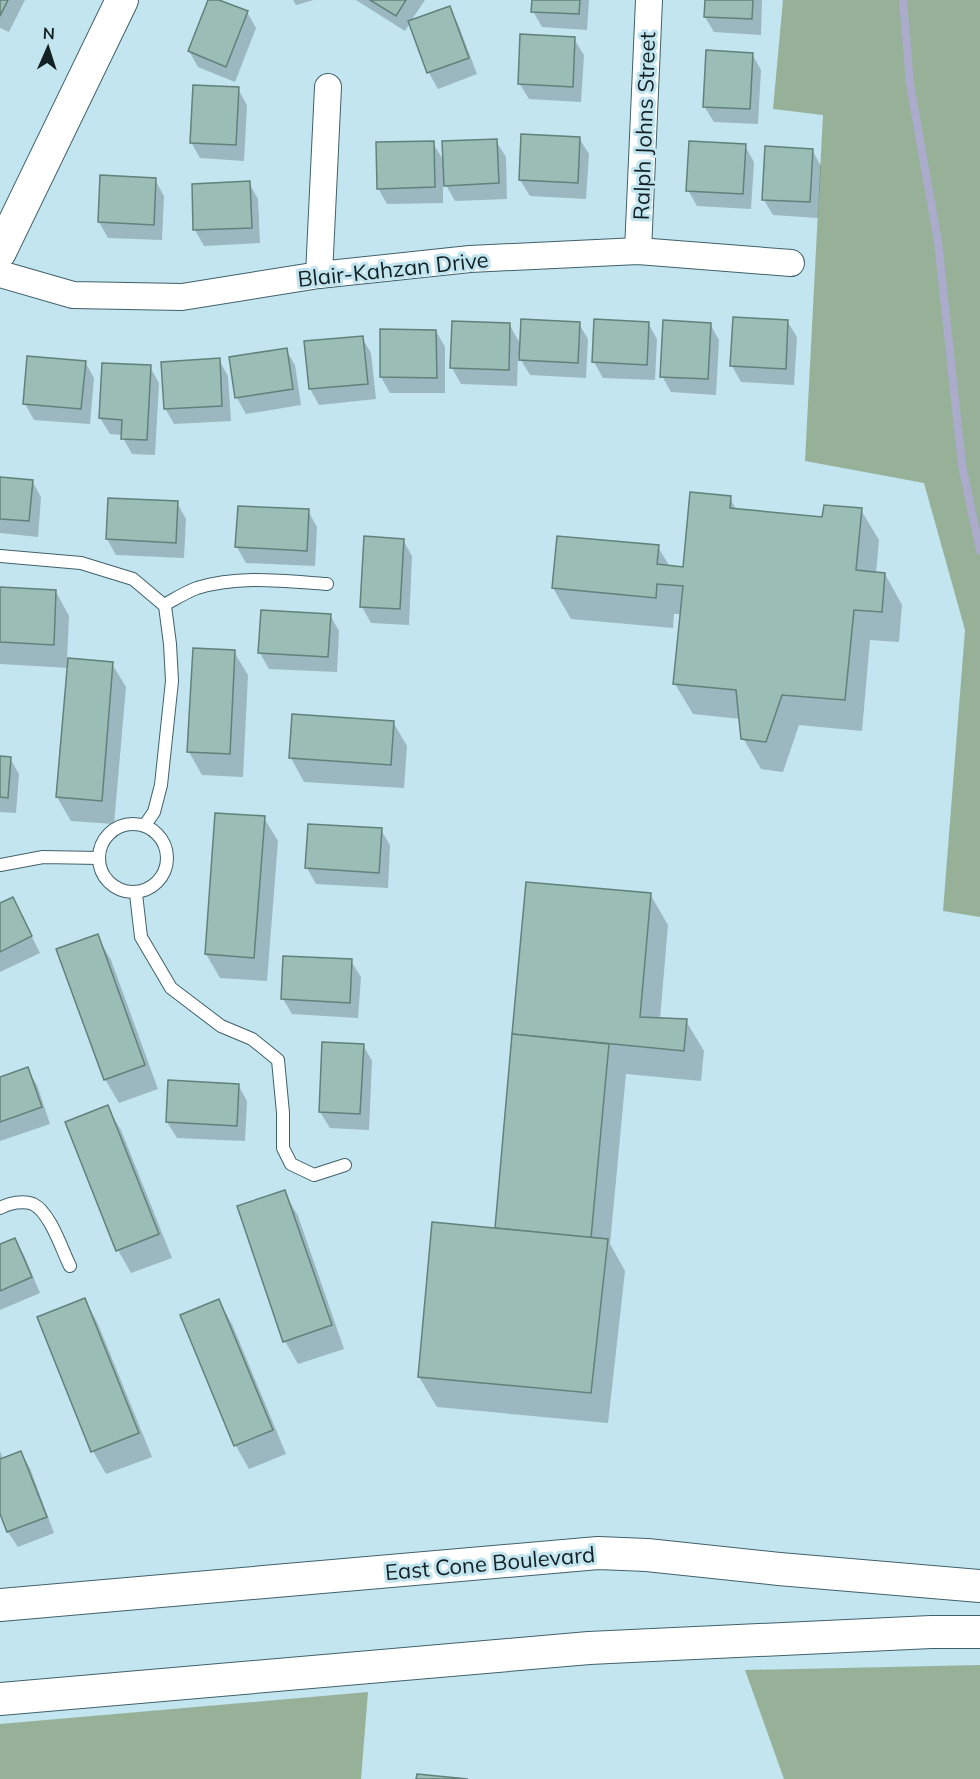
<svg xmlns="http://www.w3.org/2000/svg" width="980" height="1779" font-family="Mulish,sans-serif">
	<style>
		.forest { fill: #97b199 }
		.shadow { fill: #0003 }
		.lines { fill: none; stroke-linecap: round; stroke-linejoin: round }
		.stream { stroke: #ababcb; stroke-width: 8 }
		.building { fill: #9abdb6; stroke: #60827b; stroke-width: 1.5 }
		.service-casing { stroke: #41616a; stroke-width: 14 }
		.minor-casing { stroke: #41616a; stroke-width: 28 }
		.tertiary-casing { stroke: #41616a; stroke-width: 34 }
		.service { stroke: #fff; stroke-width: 12 }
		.minor { stroke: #fff; stroke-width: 26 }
		.tertiary { stroke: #fff; stroke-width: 32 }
		.labels { text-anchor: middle; stroke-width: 6; stroke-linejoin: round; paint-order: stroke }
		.street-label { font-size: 22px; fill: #132124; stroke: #c2e5ef }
	</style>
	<rect width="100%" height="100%" fill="#c2e5ef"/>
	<g class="forest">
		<path d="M783,0H980V917L943,911L965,630L924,483L805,461L823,115L773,109Z"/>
		<path d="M980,1665V1779H784L745,1670Z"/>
		<path d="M368,1692L361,1779H0V1724Z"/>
	</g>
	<g class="shadow">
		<path d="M0,0H25L9,32L0,28Z"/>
		<path d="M210,0H215L247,12L256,28L235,82L198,67L189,51Z"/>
		<path d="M293,0H314L296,5Z"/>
		<path d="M356,0H425L411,21L449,8L458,24L477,74L438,89L429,73L410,23L405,31Z"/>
		<path d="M533,0H589L587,30L542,27L533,11Z"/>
		<path d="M706,0H762L761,35L714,32L705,17Z"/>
		<path d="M574,39L584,55L581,102L529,99L519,83Z"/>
		<path d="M752,54L761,70L758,124L714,122L704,106Z"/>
		<path d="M238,89L247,105L244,161L200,158L191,142Z"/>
		<path d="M579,138L589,154L586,199L530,196L520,180Z"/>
		<path d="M496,141L506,157L507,199L455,201L446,185L445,178H443V203L387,204L378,188L433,143L445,163Z"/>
		<path d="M745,146L754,162L751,209L697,206L688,190Z"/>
		<path d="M812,150L821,166L818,218L773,215L764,200Z"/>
		<path d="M155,180L164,196L162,240L108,238L99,222Z"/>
		<path d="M249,183L258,199L260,243L204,246L195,230Z"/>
		<path d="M787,321L797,337L794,385L741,382L732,366Z"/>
		<path d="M648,323L657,339L655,380L603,378L594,362Z"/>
		<path d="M509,324L521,345L579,324L588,339L586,378L530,375L518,355L517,386L461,384L452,368Z"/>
		<path d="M710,324L719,340L716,395L671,392L662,376Z"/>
		<path d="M381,331H436L445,347V393H390L381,377Z"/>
		<path d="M362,338L371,353L376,399L319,405L310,389Z"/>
		<path d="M286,350L295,365L301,405L246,414L237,398L230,358Z"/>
		<path d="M219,360L228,376L231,421L174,424L165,408Z"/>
		<path d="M85,362L94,378L90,424L34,420L25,404Z"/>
		<path d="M150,367L159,383L155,455L132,454L123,438V435L110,434L100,418Z"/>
		<path d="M0,479L32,481L41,497L38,537L0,533Z"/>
		<path d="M730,498L737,511L824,519L861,510L879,540L876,573L885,574L902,605L899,642L870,640L862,731L799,725L783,772L761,769L743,738L741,719L693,714L675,684L681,614H674L673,628L571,619L553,588L658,547L670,567L685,569Z"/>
		<path d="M177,503L186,519L184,558L116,555L107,539Z"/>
		<path d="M308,511L317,527L315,566L246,563L237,547Z"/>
		<path d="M403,540L412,556L409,625L371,623L362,607Z"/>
		<path d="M0,589L56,592L69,616L67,660L112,664L126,687L114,824L71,821L57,797L69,668L0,664Z"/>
		<path d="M330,615L339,631L337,672L269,669L260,653Z"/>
		<path d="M234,652L248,675L243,777L202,775L189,752Z"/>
		<path d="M393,722L407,746L404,788L304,782L291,758Z"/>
		<path d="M0,757L10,758L19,774L16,813L0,812Z"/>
		<path d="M264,818L278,841L267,981L220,978L206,954Z"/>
		<path d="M381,830L390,845L388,888L316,884L307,868Z"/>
		<path d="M527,883L650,894L668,925L660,1019L686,1021L704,1051L701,1081L626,1074L610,1244L625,1271L608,1423L437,1407L419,1377L497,1230Z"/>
		<path d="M0,905L21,915L40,953L0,972Z"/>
		<path d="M97,936L111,960L158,1089L119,1103L105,1079Z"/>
		<path d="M351,961L361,977L358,1018L292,1014L283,999Z"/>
		<path d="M363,1045L372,1061L369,1130L330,1128L320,1112Z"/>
		<path d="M27,1069L37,1085L50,1124L0,1141V1078Z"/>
		<path d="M238,1085L247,1101L245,1141L177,1138L167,1122Z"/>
		<path d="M107,1107L121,1130L172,1258L131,1273L118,1250Z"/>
		<path d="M284,1192L298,1216L344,1349L298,1364L285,1341Z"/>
		<path d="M15,1240L24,1255L40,1293L0,1310V1246Z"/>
		<path d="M85,1300L98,1324L152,1457L106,1474L93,1451Z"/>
		<path d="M219,1301L232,1324L286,1454L249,1469L236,1446L182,1315Z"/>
		<path d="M0,1451L3,1459L21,1453L30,1468L54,1533L18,1547L8,1532L0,1510Z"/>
	</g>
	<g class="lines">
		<path class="stream" d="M903,0L910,84L938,242L962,465L980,551"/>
	</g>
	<g class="building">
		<path d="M0,0H8L0,16Z"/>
		<path d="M208,0H219L248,11L226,67L188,51Z"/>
		<path d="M370,0H406L396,16Z"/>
		<path d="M532,0H580L579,14L531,12Z"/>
		<path d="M705,0H753L752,19L704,17Z"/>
		<path d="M450,6L469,58L427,73L408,21Z"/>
		<path d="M520,34L575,37L573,87L518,84Z"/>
		<path d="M706,50L753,53L750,109L703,107Z"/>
		<path d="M193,85L239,87L236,145L190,143Z"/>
		<path d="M521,134L580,137L578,183L519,180Z"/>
		<path d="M497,139L499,183L444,186L442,141Z"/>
		<path d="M434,141L435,187L377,189L376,142Z"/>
		<path d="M689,141L746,144L743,194L686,191Z"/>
		<path d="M765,146L813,149L810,202L762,200Z"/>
		<path d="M100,175L156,178L154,225L98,222Z"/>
		<path d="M250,181L252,228L193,230L192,184Z"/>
		<path d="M733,317L788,320L786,369L730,366Z"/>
		<path d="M521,319L580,322L578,363L519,360Z"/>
		<path d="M594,319L649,322L647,365L592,362Z"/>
		<path d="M663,320L711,323L708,379L660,377Z"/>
		<path d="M452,321L510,323L509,370L450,368Z"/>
		<path d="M380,329L436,330L437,378L380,377Z"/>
		<path d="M363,336L368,384L309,389L304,341Z"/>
		<path d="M287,348L293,389L235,398L229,357Z"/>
		<path d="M27,356L86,361L81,409L23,404Z"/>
		<path d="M220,358L222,406L164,409L161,362Z"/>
		<path d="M102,363L151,365L147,440L121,439L122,420L99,418Z"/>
		<path d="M0,477L33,480L29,521L0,519Z"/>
		<path d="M690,492L731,496L730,508L822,517L824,505L862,508L856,570L885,573L882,612L854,610L845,700L782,695L766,742L741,739L736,690L673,684L683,586L657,584L656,598L552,588L557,536L659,545L657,564L683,567Z"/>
		<path d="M108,498L178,501L176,543L106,539Z"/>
		<path d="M238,506L309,509L307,551L235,547Z"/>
		<path d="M364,536L404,539L400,609L360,607Z"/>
		<path d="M0,587L56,590L54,645L0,642Z"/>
		<path d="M261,610L331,614L328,657L258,653Z"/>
		<path d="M193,648L235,650L230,754L187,752Z"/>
		<path d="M68,658L113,662L102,801L56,797Z"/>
		<path d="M292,714L394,721L391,765L289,758Z"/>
		<path d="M0,756L11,757L8,798L0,797Z"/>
		<path d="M215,813L265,816L254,958L205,954Z"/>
		<path d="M308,824L382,828L379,873L305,868Z"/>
		<path d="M526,882L651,893L640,1017L687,1019L684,1051L512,1034Z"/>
		<path d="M13,897L32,936L0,952V903Z"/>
		<path d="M98,934L145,1065L104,1080L56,949Z"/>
		<path d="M283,956L352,959L350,1003L281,999Z"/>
		<path d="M512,1034L609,1044L591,1238L495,1228Z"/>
		<path d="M322,1042L364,1044L360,1114L319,1112Z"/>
		<path d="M28,1067L42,1107L0,1122V1077Z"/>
		<path d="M168,1080L239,1084L237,1126L166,1122Z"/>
		<path d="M108,1105L159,1234L116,1251L65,1122Z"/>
		<path d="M285,1190L332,1325L283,1342L237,1206Z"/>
		<path d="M432,1222L608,1239L591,1393L418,1377Z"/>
		<path d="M15,1238L32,1277L0,1291V1244Z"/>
		<path d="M85,1298L139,1433L91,1452L37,1317Z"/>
		<path d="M219,1299L273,1430L234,1446L180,1315Z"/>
		<path d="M21,1451L47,1517L7,1532L0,1514V1459Z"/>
		<path d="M417,1774L468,1779H416Z"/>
	</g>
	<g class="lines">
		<g class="service-casing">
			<g id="service">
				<path d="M0,556L81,563L133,579L165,606L170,644L172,681L161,785L154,812L145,825"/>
				<path d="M164,605C175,599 186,592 197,588C240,575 283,581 327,584"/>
				<circle cx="133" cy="858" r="34"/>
				<path d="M0,865L43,857L99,858"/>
				<path d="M136,894L141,937L171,988L221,1026L252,1039L278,1060L283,1113V1148L291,1164L314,1175L345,1165"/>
				<path d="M0,1208C9,1203 23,1200 33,1204C50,1212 62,1250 70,1266"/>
			</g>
		</g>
		<g class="minor-casing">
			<g id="minor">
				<path d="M638,251L649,0"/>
				<path d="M0,274L73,295L182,297L319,275L470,259L638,251L791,263"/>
				<path d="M319,275L328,87"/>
			</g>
		</g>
		<g class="tertiary-casing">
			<g id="tertiary">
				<path d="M0,252L122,0"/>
				<path d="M0,1605L598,1553L647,1555L779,1569L980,1586"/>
				<path d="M0,1699L589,1648L931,1632H980"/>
			</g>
		</g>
		<use href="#service" class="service"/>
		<use href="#minor" class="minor"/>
		<use href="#tertiary" class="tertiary"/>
	</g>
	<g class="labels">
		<g class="street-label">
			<text transform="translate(644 126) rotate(-88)" y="8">Ralph Johns Street</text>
			<text transform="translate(393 269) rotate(-6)" y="8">Blair-Kahzan Drive</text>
			<text transform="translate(490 1563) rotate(-5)" y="8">East Cone Boulevard</text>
		</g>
	</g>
	<g transform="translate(48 48) rotate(3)" stroke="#c2e5ef" stroke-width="4.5" paint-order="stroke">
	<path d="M0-4.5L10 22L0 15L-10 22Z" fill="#132124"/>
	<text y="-9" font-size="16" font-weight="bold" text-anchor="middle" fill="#132124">N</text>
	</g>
</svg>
